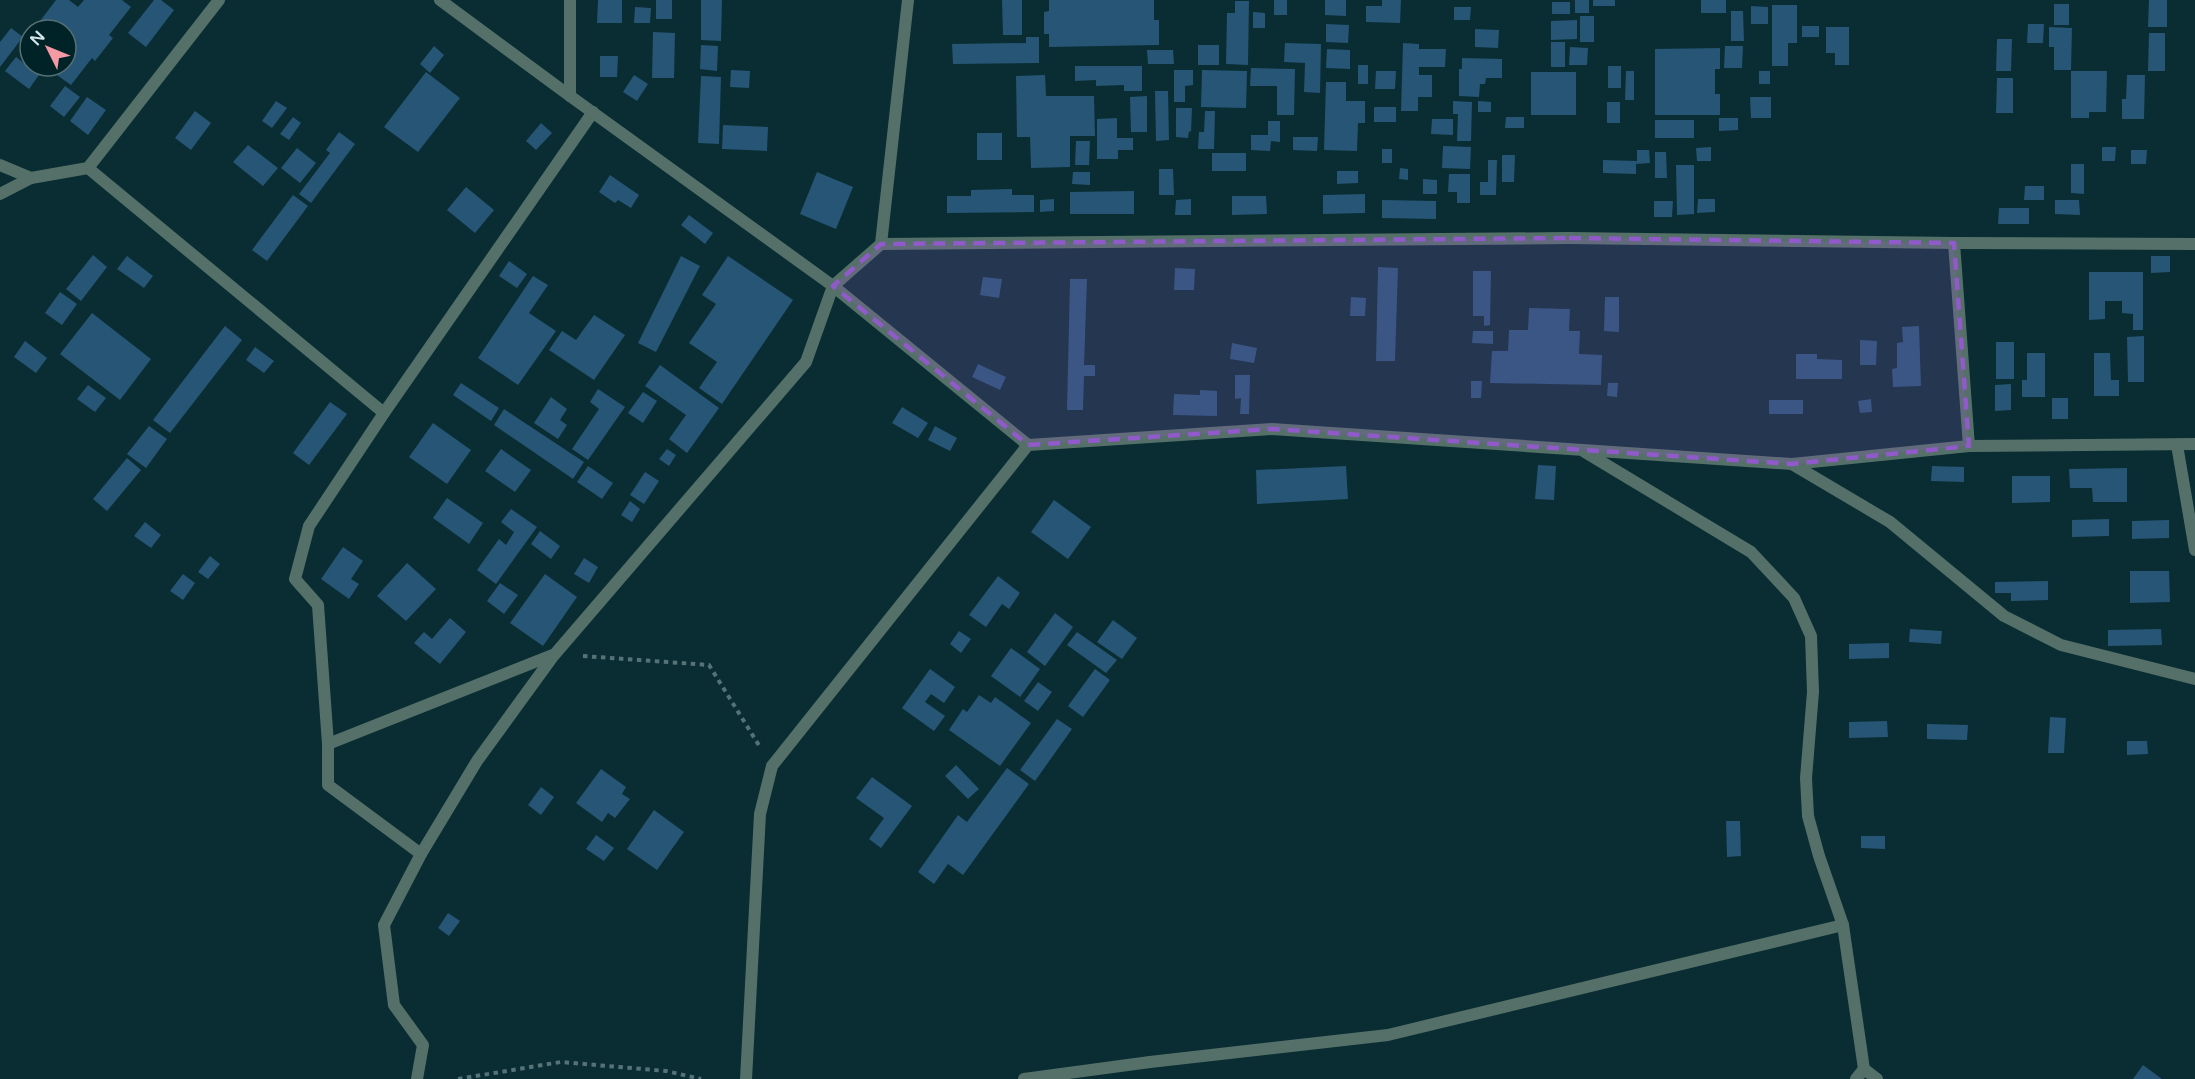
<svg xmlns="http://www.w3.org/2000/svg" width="2195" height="1079" font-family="'Varela Round',sans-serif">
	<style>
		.building { fill: #265575 }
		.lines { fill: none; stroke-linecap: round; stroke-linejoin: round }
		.path { stroke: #557276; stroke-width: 4; stroke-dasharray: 4.5 4.5; stroke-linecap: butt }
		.street { stroke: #557068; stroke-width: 12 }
		.marked { fill: #915aca; fill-opacity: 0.2; stroke: #915aca; stroke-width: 4.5; stroke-dasharray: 12 8; stroke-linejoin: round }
	</style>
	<rect width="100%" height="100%" fill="#092d32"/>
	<g class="building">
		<path d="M56,0H69L78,7L84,0H122L131,7L109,35L113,38L95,61L92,58L71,85L54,73L58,68L55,66H66V30H52L40,21Z"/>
		<path d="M154,0H161L174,10L146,47L128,33Z"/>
		<path d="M598,0H622V23H597Z"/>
		<rect x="656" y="0" width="16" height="19"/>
		<path d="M701,0H722L721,41L701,40Z"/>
		<path d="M1002,0H1022V35H1003Z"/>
		<path d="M1049,0H1154V20H1159V45L1049,47V34H1044V12L1049,11Z"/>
		<rect x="1274" y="0" width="13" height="15"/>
		<path d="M1325,0H1346V16L1325,15Z"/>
		<path d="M1382,0H1401L1400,23L1366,22V6H1382Z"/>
		<rect x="1575" y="0" width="14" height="13"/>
		<rect x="1593" y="0" width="22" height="6"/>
		<rect x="1701" y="0" width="25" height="13"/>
		<path d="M2149,0H2167V27H2148Z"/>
		<path d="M1235,1H1249L1248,65L1226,64L1227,13H1235Z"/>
		<rect x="1552" y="2" width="18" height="12"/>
		<rect x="2054" y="4" width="15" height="21"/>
		<path d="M1772,5H1797V43H1788V66H1772Z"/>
		<path d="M1751,6L1768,7V24H1751Z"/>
		<path d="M635,7L651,8L650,23H634Z"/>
		<path d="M1454,7H1471L1470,20H1454Z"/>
		<path d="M1731,11H1743L1744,41H1731Z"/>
		<path d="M1253,12L1265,13V28H1253Z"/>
		<rect x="1580" y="16" width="14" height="26"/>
		<path d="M1577,20V39L1551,40V21Z"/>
		<path d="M1326,24L1349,25L1348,43L1326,42Z"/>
		<path d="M2028,24H2044L2043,43H2027Z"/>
		<rect x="1802" y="26" width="17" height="11"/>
		<path d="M1826,27H1849V65H1835V53H1826Z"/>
		<path d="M2049,27L2072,28L2071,70H2054V47H2049Z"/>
		<path d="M11,28L23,37L0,67V42Z"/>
		<path d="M1475,29L1499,30L1498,48L1475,47Z"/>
		<path d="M653,32L675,33L674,78H652Z"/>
		<path d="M2149,33H2165V71H2148Z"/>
		<path d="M1026,37H1039V63L953,64L952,44L1026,43Z"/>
		<path d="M1997,39H2012L2011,71H1996Z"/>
		<rect x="1551" y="42" width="14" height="25"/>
		<path d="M1285,43L1321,44L1320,93L1304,92L1305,63L1284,62Z"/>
		<path d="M1403,43L1419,44V49H1446L1445,67H1419V75H1432V97H1418V111H1401Z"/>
		<path d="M701,45L718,46L717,71L700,69Z"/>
		<rect x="1198" y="45" width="21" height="20"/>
		<path d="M434,46L444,55L430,73L420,64Z"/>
		<path d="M1725,46H1743L1742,68H1724Z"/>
		<path d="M1570,47L1588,48L1587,65H1569Z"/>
		<path d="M1720,48V69H1715V94H1720V115H1655V49Z"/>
		<path d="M1327,49L1350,50V69L1326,68Z"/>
		<path d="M1147,50H1173L1174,64H1148Z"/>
		<path d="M600,56H618L617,77H600Z"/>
		<path d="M16,57L39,75L29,89L5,71Z"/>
		<path d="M1462,58L1502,59V78H1486L1485,84H1480L1479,97L1459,96V69H1462Z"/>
		<rect x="1358" y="65" width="10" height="19"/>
		<path d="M1075,66H1142V91H1124V85L1096,86V80L1075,81Z"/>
		<rect x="1608" y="66" width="13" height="22"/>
		<path d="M1251,68L1295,69L1294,115H1277V86H1250Z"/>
		<path d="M731,70L750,71L749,88L730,87Z"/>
		<path d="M1174,70H1193V85L1185,86V102H1174Z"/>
		<path d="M1202,70L1247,71L1246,108L1201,107Z"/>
		<path d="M1376,71H1396L1395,89H1375Z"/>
		<path d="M1626,71H1634V100H1625Z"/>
		<rect x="1759" y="71" width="11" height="13"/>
		<path d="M2071,71H2107L2106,112H2089V118H2071Z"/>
		<path d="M426,72L460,98L418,152L384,127Z"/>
		<rect x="1531" y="72" width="45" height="43"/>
		<path d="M634,75L648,84L637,101L623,92Z"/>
		<path d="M1045,75L1046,96H1094L1095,136H1070V167L1031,168L1030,137H1017L1016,76Z"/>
		<path d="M2127,75H2145L2144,119H2122V99H2126Z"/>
		<path d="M701,76L721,77L719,144L698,143Z"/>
		<path d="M1997,78H2013V113H1996Z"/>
		<path d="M1326,82H1346V101H1365V123H1358L1357,151L1324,150Z"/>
		<path d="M65,86L80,97L64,117L50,106Z"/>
		<path d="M1155,91H1168L1169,140L1156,141Z"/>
		<path d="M1147,96V132H1131L1130,97Z"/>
		<path d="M87,97L106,110L88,135L70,121Z"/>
		<path d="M1750,97H1771V118H1751Z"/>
		<path d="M276,101L287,108L272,128L262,121Z"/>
		<path d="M1453,101L1472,102L1471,141H1457L1458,114H1453Z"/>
		<path d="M1478,101L1491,102V112H1478Z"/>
		<rect x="1607" y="102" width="13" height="21"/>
		<rect x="1374" y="107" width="22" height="15"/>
		<path d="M1176,108H1192L1191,132L1189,131L1188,138L1176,137Z"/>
		<path d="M195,111L211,123L191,150L175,138Z"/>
		<path d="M1205,111H1215L1214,149H1198L1199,132H1204Z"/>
		<path d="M293,117L301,123L289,140L280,134Z"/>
		<path d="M1506,117H1524V128H1505Z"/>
		<path d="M1117,118V138H1133V150H1118V159H1097V119Z"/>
		<path d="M1719,118H1738V130L1719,131Z"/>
		<path d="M1432,119H1453V135L1431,134Z"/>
		<rect x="1655" y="120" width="39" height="18"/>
		<path d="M1268,121H1280V142L1271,141L1270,151L1251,150V135H1268Z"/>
		<path d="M541,123L552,133L536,150L526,141Z"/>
		<path d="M723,125L768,127L767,151L722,149Z"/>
		<path d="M339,132L355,144L311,203L299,194L330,153L326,150Z"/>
		<rect x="977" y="133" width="25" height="27"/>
		<path d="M1293,137H1318L1317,151L1293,150Z"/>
		<path d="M1076,141H1090L1089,165H1075Z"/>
		<path d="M248,145L278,168L263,186L233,162Z"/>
		<path d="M1443,146L1471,147L1470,169L1442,168Z"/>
		<path d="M1711,147V161H1697L1696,148Z"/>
		<path d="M2102,147H2116L2115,161H2102Z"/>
		<path d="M297,148L316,163L300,183L281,168Z"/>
		<rect x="1382" y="149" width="10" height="14"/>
		<path d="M1637,150H1649L1650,163L1636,164V174L1603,173V160L1637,161Z"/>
		<path d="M2131,150H2147L2146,164H2131Z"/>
		<path d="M1655,152H1666L1667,178H1655Z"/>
		<rect x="1212" y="153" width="34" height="18"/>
		<path d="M1502,155H1515L1514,182H1502Z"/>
		<path d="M1488,160H1497L1496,195H1480V182H1488Z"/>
		<path d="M2071,164H2084V194L2071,193Z"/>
		<path d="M1676,165H1694V214L1677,215Z"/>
		<path d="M1400,168L1408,169V180L1399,179Z"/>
		<path d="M1159,169H1173L1174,195H1159Z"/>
		<path d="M1337,171H1358V183L1337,184Z"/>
		<path d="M817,172L853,187L836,229L800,214Z"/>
		<path d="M1073,172H1090V185L1072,184Z"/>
		<path d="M1449,174H1470V203H1457V192H1448Z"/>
		<path d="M610,175L639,195L631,208L618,200L615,203L599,192Z"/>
		<path d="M1423,179L1437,180V194H1423Z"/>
		<path d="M2025,186H2044V200H2024Z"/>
		<path d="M466,187L494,210L475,233L447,210Z"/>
		<path d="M1012,189V195H1034V212L947,213V196H971V190Z"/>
		<path d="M1134,191V214H1070V192Z"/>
		<path d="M1365,194V213L1323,214V195Z"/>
		<path d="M293,195L308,206L267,261L252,250Z"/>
		<path d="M1232,196H1266L1267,214L1232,215Z"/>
		<path d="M1054,199V211L1040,212V200Z"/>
		<path d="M1191,199V215H1175L1176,200Z"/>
		<path d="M1698,199H1715V212L1697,213Z"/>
		<path d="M1382,200L1436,201V219L1382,218Z"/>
		<path d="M2055,200H2079L2080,215L2055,214Z"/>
		<path d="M1654,201H1673L1672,217H1654Z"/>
		<path d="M1999,208H2029V224H1998Z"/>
		<path d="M689,215L713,233L705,244L681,225Z"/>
		<path d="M93,255L107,267L81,301L66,289Z"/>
		<path d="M127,256L153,276L144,288L117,269Z"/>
		<path d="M681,256L700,266L656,352L638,343Z"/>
		<path d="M728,256L793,300L722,404L699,388L717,362L689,343L716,304L702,295Z"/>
		<path d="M2151,256H2170V272L2151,273Z"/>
		<path d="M509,261L527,274L517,288L499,276Z"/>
		<path d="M1378,267L1398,268L1395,361H1376Z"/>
		<path d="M1175,268L1195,269L1194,290H1174Z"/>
		<path d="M1473,271H1491L1490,325L1484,326V316H1473Z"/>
		<path d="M2089,272H2143V330H2133V314L2122,313V301H2105V319L2089,320Z"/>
		<path d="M533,276L548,285L529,313L556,331L518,385L478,358Z"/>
		<path d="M983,277L1002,279L999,298L980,295Z"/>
		<path d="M1070,279H1087L1084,365H1095V376H1084L1083,410H1067Z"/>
		<path d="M60,292L77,304L62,325L45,313Z"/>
		<path d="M1351,297L1366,298L1365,316H1350Z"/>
		<path d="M1605,297H1619V332L1604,331Z"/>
		<path d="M1529,308L1570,309L1569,331H1580L1579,354L1602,355L1601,385L1490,383L1492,351H1508L1509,330H1528Z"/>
		<path d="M92,313L151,359L120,400L60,354Z"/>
		<path d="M594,315L625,335L594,380L549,350L562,331L576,340Z"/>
		<path d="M225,326L242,340L170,433L153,420Z"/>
		<path d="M1919,326L1921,386L1893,387L1892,369L1897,368V343L1903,342L1902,327Z"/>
		<path d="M1473,331H1493V344L1472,343Z"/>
		<path d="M2144,336V382H2128L2127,337Z"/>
		<path d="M1860,340L1877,341L1876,365H1860Z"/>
		<path d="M25,341L47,358L36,373L14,357Z"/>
		<rect x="1996" y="342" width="18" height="37"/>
		<path d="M1232,343L1257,348L1254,363L1230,359Z"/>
		<path d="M255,347L274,361L264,373L246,360Z"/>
		<path d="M2027,353H2045V397H2022V380H2027Z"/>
		<path d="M2094,353H2110L2111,380H2119V396H2094Z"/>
		<path d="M1796,354H1817V359L1842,360V379H1796Z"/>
		<path d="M978,364L1006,377L1000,390L972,377Z"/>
		<path d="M660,365L719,408L687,453L669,439L686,415L645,386Z"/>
		<path d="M1235,375H1250L1249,414H1240L1241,398L1235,399Z"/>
		<path d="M1471,381H1482L1481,398H1471Z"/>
		<path d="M461,383L499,408L491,421L453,395Z"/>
		<path d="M1608,383H1618L1617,397L1607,396Z"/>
		<path d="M2011,384V410L1995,411V385Z"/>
		<path d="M88,385L106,398L95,412L77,399Z"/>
		<path d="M598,389L625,407L588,460L572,449L599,409L590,402Z"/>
		<path d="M1200,390L1217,391V416L1173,415L1174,394L1200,395Z"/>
		<path d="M643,392L657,401L643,423L628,413Z"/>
		<path d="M551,397L567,409L560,420L567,425L558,439L534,423Z"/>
		<rect x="2052" y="398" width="16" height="21"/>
		<path d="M1871,399L1872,412L1860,413L1858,401Z"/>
		<rect x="1769" y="400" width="34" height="14"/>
		<path d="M330,402L347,414L309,465L293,453Z"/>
		<path d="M902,407L928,423L918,438L892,423Z"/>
		<path d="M504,409L584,462L573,479L494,425Z"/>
		<path d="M433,423L471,450L447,484L409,457Z"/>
		<path d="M149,426L167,439L146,468L127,454Z"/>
		<path d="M935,426L957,438L950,451L928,440Z"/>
		<path d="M501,449L531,470L515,492L485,471Z"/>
		<path d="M667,449L676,455L669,466L659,459Z"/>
		<path d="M127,458L141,470L107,511L93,499Z"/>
		<path d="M1538,465L1556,466L1554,500L1535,499Z"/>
		<path d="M588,466L613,483L602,499L577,482Z"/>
		<path d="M1346,466L1348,499L1257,504L1256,470Z"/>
		<path d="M1932,466L1964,467V482L1931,481Z"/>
		<path d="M2127,468V502H2093L2092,488H2070L2069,469Z"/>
		<path d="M645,472L659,481L644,504L630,495Z"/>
		<path d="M2012,476H2050V502L2012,503Z"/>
		<path d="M447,498L483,523L469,544L433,518Z"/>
		<path d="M1054,500L1091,527L1068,559L1031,532Z"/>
		<path d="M630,501L640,509L632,522L621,515Z"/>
		<path d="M511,509L537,527L496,584L477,570L499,539L506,545L514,532L501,522Z"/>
		<path d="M2109,519V536L2072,537V520Z"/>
		<path d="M2169,520V538L2132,539V521Z"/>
		<path d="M145,522L161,535L151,548L134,536Z"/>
		<path d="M540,531L560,546L551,559L531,544Z"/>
		<path d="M343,547L363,561L351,579L359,584L349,599L321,579Z"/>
		<path d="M210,556L220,564L208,579L198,572Z"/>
		<path d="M584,558L598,567L589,583L574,574Z"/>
		<path d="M407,563L436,589L406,621L377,596Z"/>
		<path d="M2130,571H2169L2170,602L2130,603Z"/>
		<path d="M183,574L195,583L183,600L170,591Z"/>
		<path d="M545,574L577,597L543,646L510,623Z"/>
		<path d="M998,576L1020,593L1009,609L1002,604L986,627L969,615Z"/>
		<path d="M2048,581V600L2011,601V593H1995V582Z"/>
		<path d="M500,583L518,595L504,614L487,601Z"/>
		<path d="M1055,613L1073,627L1045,666L1027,652Z"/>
		<path d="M450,618L466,632L440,664L414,643L424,632L432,639Z"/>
		<path d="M1113,620L1137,638L1122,659L1097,642Z"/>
		<path d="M1910,629L1942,631L1941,644L1909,642Z"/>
		<path d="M2161,629L2162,645L2108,646V630Z"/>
		<path d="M959,631L971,639L961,653L950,644Z"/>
		<path d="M1077,632L1117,660L1106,673L1067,645Z"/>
		<path d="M1889,643V658L1849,659V644Z"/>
		<path d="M1011,648L1040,669L1020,697L991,676Z"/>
		<path d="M930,669L955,687L944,703L931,694L925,702L945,716L934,731L902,708Z"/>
		<path d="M1095,669L1110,680L1083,717L1068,706Z"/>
		<path d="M1038,682L1052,692L1038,711L1024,701Z"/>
		<path d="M979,695L991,703L995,697L1031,723L1000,766L949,730L963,709L967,712Z"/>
		<path d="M2050,717L2066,718L2064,753H2048Z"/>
		<path d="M1057,719L1072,729L1035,781L1020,770Z"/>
		<path d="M1887,721L1888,737L1849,738V722Z"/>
		<path d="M1927,724L1968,725L1967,740L1927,739Z"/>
		<path d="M2127,741H2147L2148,754L2127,755Z"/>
		<path d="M956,765L979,789L968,799L945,776Z"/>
		<path d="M1007,768L1029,784L963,875L948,864L934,884L918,872L958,815L967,822Z"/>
		<path d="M601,769L626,787L622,794L630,799L615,818L608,813L602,822L576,803Z"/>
		<path d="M872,777L912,806L881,848L869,839L884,818L856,798Z"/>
		<path d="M541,787L554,797L541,815L528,805Z"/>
		<path d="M654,810L684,832L657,870L627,849Z"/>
		<path d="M1726,821H1740L1741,856L1727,857Z"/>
		<path d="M596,835L614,848L604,861L586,849Z"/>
		<path d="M1861,836H1885V849L1861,848Z"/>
		<path d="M448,913L460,921L449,936L438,928Z"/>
		<path d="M2143,1065L2162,1079H2133Z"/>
	</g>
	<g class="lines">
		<g class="path">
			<path d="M583,656L709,665L760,747"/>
			<path d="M458,1079L561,1062L666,1071L701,1079"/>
		</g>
		<g class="street">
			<path d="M440,0L570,96L833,286L1028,445L1272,429L1792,464L1969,446L2195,444"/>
			<path d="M570,96V0"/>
			<path d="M0,165L31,178"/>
			<path d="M88,168L384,413"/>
			<path d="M0,194L31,178L88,168L219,0"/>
			<path d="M1954,243L1969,446"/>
			<path d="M881,244L1569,238L1954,243L2195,244"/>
			<path d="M2177,445L2195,550"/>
			<path d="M1585,452L1751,552L1794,598L1811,636L1813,692L1806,778L1808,816L1819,856L1843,925L1864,1069L1877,1079"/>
			<path d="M1792,464L1890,522L2004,616L2061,645L2195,679"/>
			<path d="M328,744L555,654L806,362L833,286L881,244L908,0"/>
			<path d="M421,854L477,761L554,655"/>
			<path d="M417,1079L423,1045L394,1005L384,925L421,854L328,785V744L318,605L295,579L309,526L384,413L593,112"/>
			<path d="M746,1079L760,814L772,766L1028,445"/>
			<path d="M1024,1079L1150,1062L1388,1035L1843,925"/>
			<path d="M1856,1079L1864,1069"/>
		</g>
	</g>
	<path class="marked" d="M1569,238L1954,243L1969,446L1792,464L1272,429L1028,445L833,286L881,244Z"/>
	<g transform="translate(48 48) rotate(313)"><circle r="28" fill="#002328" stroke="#557175" stroke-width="1.5"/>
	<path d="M0-4.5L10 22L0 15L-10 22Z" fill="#f49aa4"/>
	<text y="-9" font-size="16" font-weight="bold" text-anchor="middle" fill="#d4e6e9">N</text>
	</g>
</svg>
